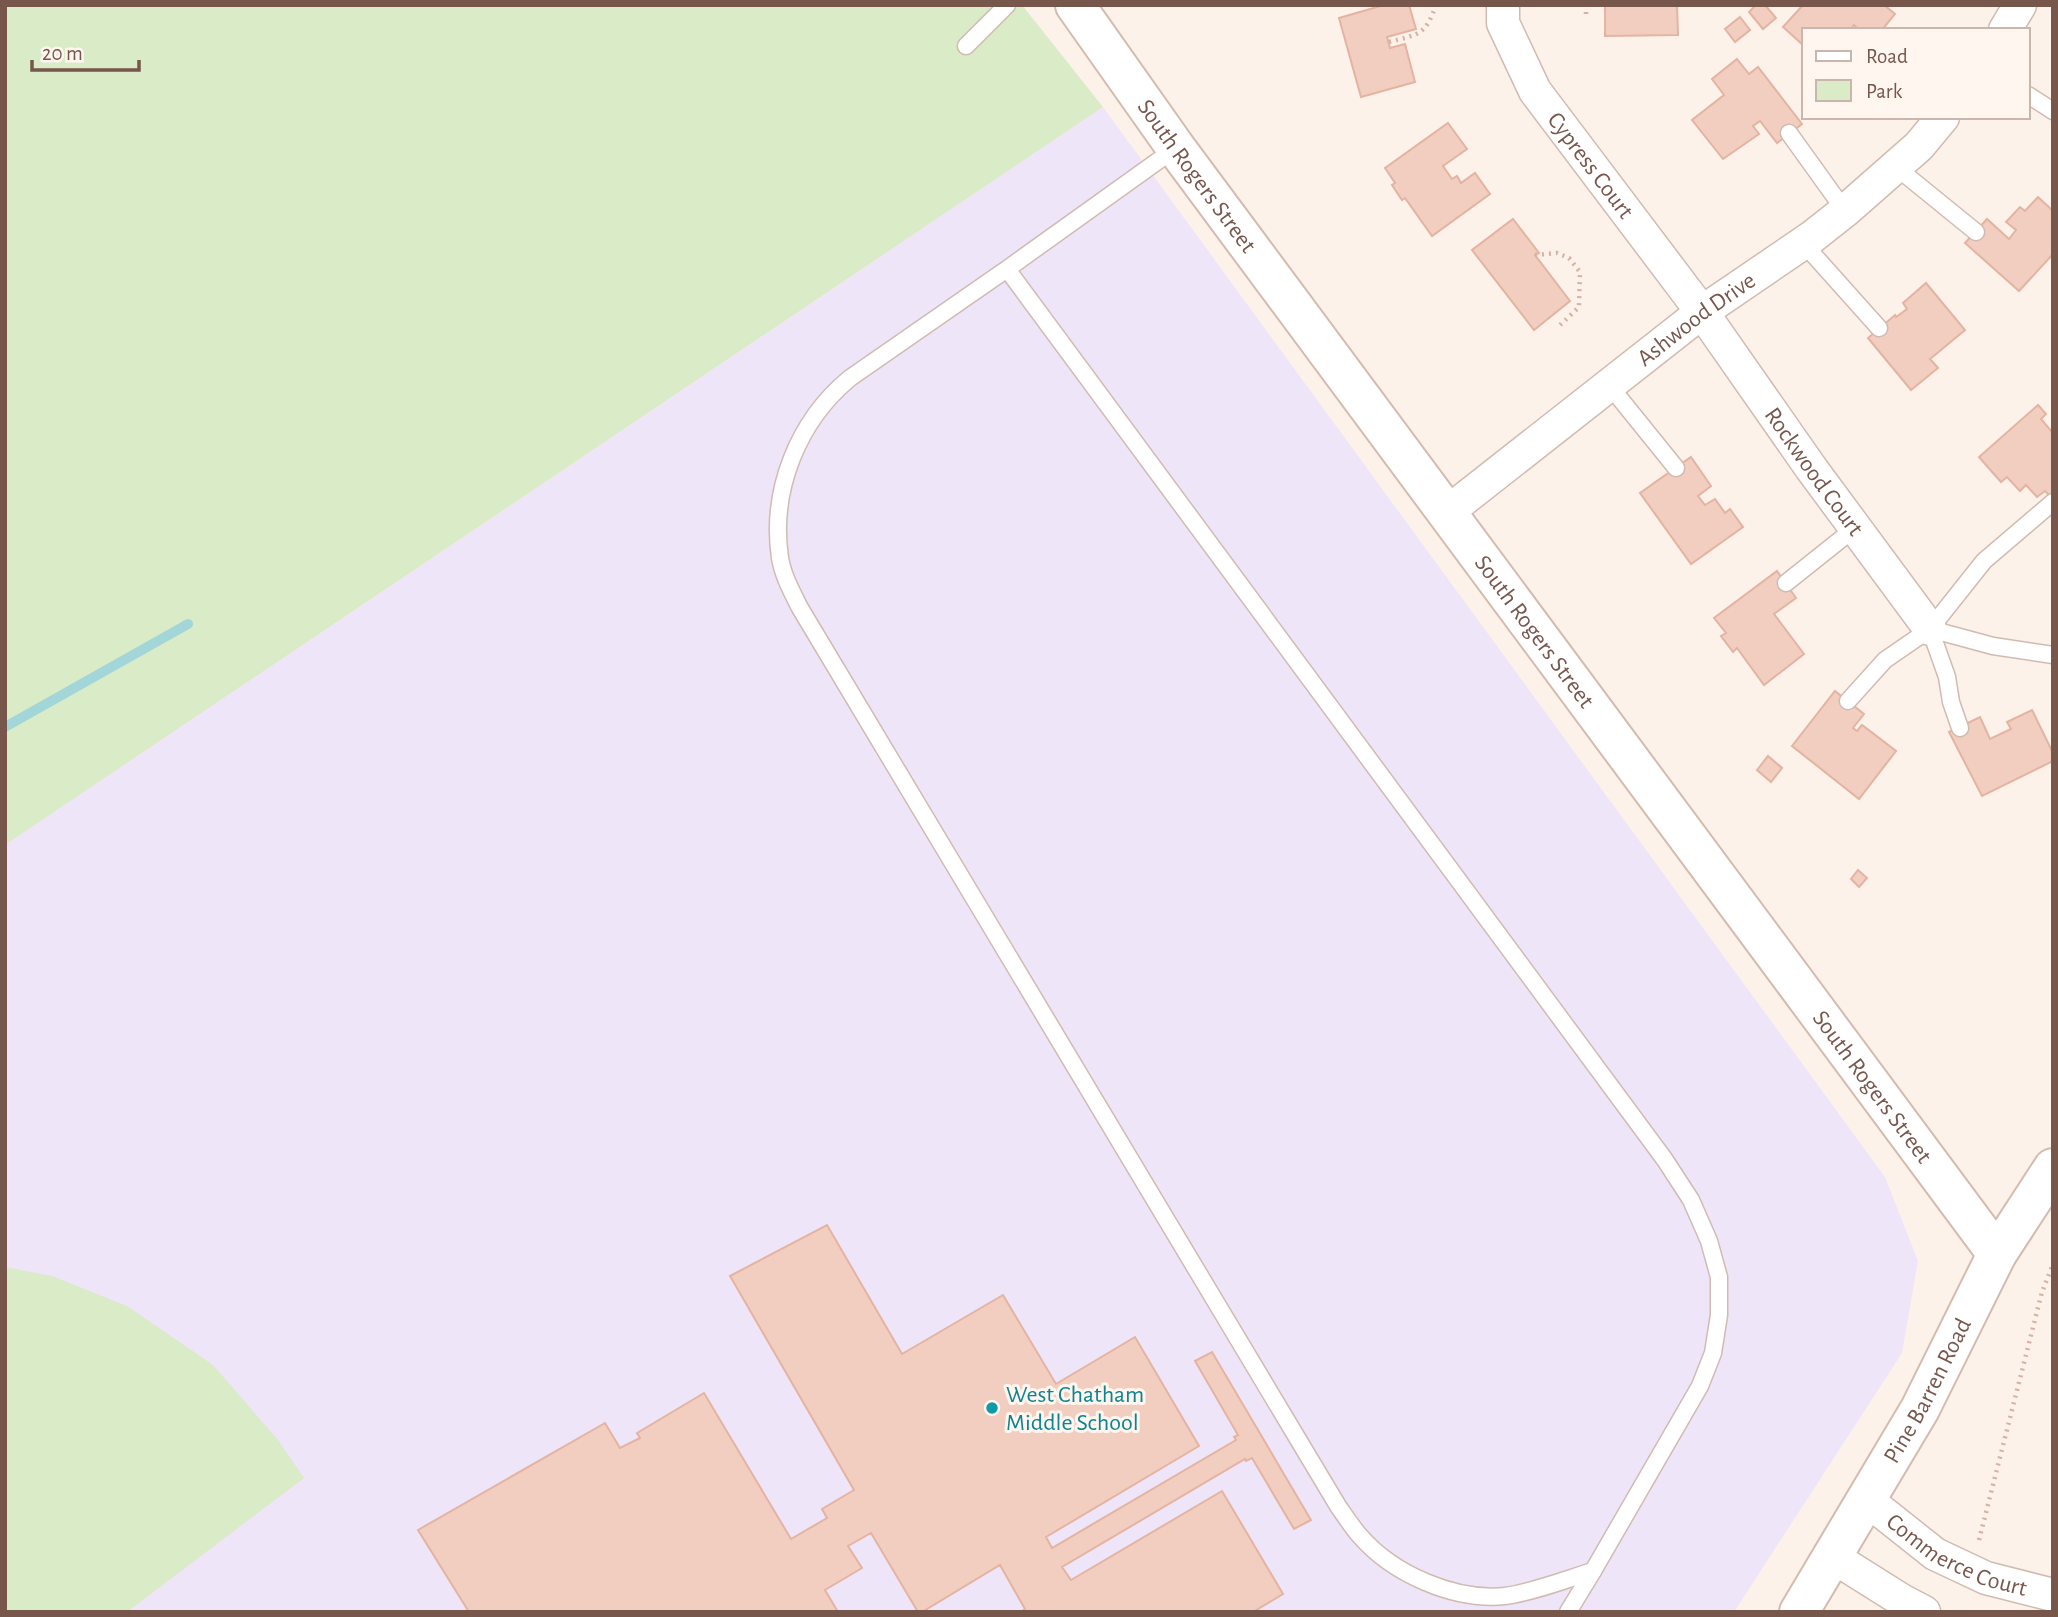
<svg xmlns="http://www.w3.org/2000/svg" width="2058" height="1617" font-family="'Alegreya Sans',sans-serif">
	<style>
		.education { fill: #efe5f9 }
		.green { fill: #d9ebc7 }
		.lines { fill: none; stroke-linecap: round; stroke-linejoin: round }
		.stream { stroke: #a3d6d8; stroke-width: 10 }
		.building { fill: #f2cec0; stroke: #e4b3a1; stroke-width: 2 }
		.lane-casing { stroke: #d1bbb1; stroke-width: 19 }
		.street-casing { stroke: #d1bbb1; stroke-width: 35 }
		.secondary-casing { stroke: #d4bbae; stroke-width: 42 }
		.path { stroke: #d7b1a3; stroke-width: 4.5; stroke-dasharray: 2 5; stroke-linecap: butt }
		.lane { stroke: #fff; stroke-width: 16 }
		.street { stroke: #fff; stroke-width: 32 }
		.secondary { stroke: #fff; stroke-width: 38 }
		.culture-dot { fill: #0f9aa8; stroke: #fff7ef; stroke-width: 2.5 }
		.labels { text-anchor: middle; stroke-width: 6; stroke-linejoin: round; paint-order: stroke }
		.street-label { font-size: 24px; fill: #77564c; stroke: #fff7ef }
		.culture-label { font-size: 24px; fill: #0d838f; stroke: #fff7ef; text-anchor: start }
	</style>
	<rect width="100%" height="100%" fill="#fcf2e9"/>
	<path class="education" d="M1103,107L1885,1177L1918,1261L1902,1353L1734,1612H5V845Z"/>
	<g class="green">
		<path d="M5,5H1022L1103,107L5,845Z"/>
		<path d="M5,1267L52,1276L127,1306L213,1365L278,1440L304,1478L127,1612H5Z"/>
	</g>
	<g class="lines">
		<path class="stream" d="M5,727L188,624"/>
	</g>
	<g class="building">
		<path d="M1384,5H1409L1416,29L1387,37L1390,48L1405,44L1415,82L1361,97L1339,18Z"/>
		<path d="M1605,5H1677L1678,35L1605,36Z"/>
		<path d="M1756,5H1765L1776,18L1763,29L1749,12Z"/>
		<path d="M1803,5H1884L1895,14L1882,30H1859L1854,25L1850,30H1804V46L1783,27Z"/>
		<path d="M1740,17L1750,30L1735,42L1725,29Z"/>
		<path d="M1737,59L1749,74L1758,67L1802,124L1777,143L1760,121L1753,126L1759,134L1723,159L1692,120L1724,95L1712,79Z"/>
		<path d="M1448,123L1467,149L1443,166L1452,179L1457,176L1461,183L1475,173L1490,194L1432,236L1405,198L1402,200L1392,185L1395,183L1385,168Z"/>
		<path d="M2038,197L2053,211V254L2019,291L1965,243L1987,219L2009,239L2016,230L2006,222L2020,207L2025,211Z"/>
		<path d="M1513,219L1539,253L1535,255L1570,301L1534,330L1472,250Z"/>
		<path d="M1926,283L1965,330L1930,359L1938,368L1911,390L1868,338L1895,315L1896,317L1907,309L1903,303Z"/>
		<path d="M2038,405L2046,414L2041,419L2053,433V499L2045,491L2037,497L2026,485L2020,491L2007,477L2001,482L1979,457Z"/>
		<path d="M1691,457L1711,486L1698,496L1705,505L1715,499L1725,513L1730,509L1743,527L1691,564L1640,493Z"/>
		<path d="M1777,571L1796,598L1774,614L1804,654L1764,685L1737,648L1733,652L1721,636L1726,633L1714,618Z"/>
		<path d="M1835,691L1864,714L1853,728L1857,731L1862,725L1896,751L1859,799L1792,746Z"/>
		<path d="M2032,710L2053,753V761L1982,796L1949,732L1980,717L1990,739L2011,729L2007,722Z"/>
		<path d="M1768,756L1782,768L1771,782L1757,770Z"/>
		<path d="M1858,870L1867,878L1859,887L1851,879Z"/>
		<path d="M827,1225L902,1354L1003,1295L1056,1384L1135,1337L1199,1446L1046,1537L1052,1548L1236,1440L1234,1437L1238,1435L1195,1361L1212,1352L1311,1520L1294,1529L1252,1458L1246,1461L1245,1459L1062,1567L1071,1580L1222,1491L1283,1594L1253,1612H1021L1025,1609L1000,1565L922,1612H918L871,1533L848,1546L862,1568L825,1590L838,1612H469L418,1530L605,1423L620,1448L640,1438L637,1433L704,1393L791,1539L827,1518L822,1509L854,1490L730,1276Z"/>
	</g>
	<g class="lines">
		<g class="lane-casing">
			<g id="lane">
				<path d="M966,46L1007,5"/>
				<path d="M2028,95L2053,111"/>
				<path d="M1789,133L1845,211"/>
				<path d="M1896,167L1976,232"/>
				<path d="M1803,243L1879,328"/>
				<path d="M1007,269L1665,1160L1691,1200L1709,1241L1719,1277V1315L1713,1353L1700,1386L1593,1571C1564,1580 1534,1592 1505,1596C1454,1601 1393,1574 1360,1536C1352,1527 1345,1516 1338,1506L800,608C792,592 783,576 780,558C770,490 798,421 850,378L1007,269L1176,148"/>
				<path d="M1609,385L1676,468"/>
				<path d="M1786,583L1855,528"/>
				<path d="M1930,629L1993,646L2053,655"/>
				<path d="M1930,629L1947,677L1951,702L1960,728"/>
				<path d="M1848,701L1885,660L1930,629L1984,561L2053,502"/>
				<path d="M1568,1612L1593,1571"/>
			</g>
		</g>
		<g class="street-casing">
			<g id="street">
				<path id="s1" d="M1503,5V23L1535,91L1702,312L1811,468L1930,629"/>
				<path d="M2005,30L2020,5"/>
				<path id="s2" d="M1445,514L1702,312L1812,237L1845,211L1919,146L1943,117"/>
				<path id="s3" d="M1867,1500L1935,1554L1986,1578L2053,1595"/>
				<path d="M1833,1557L1903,1601L1924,1612"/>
			</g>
		</g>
		<g class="secondary-casing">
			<g id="secondary">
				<path id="s4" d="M1075,5L1176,148L1997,1254"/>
				<path id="s5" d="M1799,1612L1920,1409L1997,1254L2053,1168"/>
			</g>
		</g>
		<g class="path">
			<path d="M1586,5V16"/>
			<path d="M1389,42C1419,34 1425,36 1436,5"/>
			<path d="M1535,255L1557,253L1569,258L1580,272L1579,307L1559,326"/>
			<path d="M1979,1540L2042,1292L2053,1264"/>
		</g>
		<use href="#lane" class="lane"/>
		<use href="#street" class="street"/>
		<use href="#secondary" class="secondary"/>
	</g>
	<circle class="culture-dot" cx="992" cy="1408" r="7"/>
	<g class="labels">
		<g class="street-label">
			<text dy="8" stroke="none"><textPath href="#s1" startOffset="186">Cypress Court</textPath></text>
			<text dy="8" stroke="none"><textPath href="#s4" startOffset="210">South Rogers Street</textPath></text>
			<text dy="8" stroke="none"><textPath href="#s2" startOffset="318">Ashwood Drive</textPath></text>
			<text dy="8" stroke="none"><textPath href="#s1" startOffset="565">Rockwood Court</textPath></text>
			<text dy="8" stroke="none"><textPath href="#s4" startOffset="777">South Rogers Street</textPath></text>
			<text dy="8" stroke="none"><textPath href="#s4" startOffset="1344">South Rogers Street</textPath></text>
			<text dy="8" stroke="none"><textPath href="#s5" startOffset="256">Pine Barren Road</textPath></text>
			<text dy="8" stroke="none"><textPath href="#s3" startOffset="107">Commerce Court</textPath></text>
		</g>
		<g class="culture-label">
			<text x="1006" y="1402">West Chatham<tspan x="1006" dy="28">Middle School</tspan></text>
		</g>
	</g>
	<rect width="2058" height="1617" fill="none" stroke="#77564c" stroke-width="14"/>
	<rect x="1802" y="28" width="228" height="91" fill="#fff7ef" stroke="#c9b7ae" stroke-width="2"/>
	<rect x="1816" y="51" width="35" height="10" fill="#ffffff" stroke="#c9b7ae" stroke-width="2"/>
	<text x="1866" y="63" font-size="21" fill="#77564c">Road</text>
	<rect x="1816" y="80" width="35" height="21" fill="#d9ebc7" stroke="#c9b7ae" stroke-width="2"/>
	<text x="1866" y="98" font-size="21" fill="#77564c">Park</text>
	<path d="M32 60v10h107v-10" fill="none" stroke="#77564c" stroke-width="3.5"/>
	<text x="42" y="60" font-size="21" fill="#77564c" stroke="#fff7ef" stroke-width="5" paint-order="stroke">20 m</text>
</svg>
